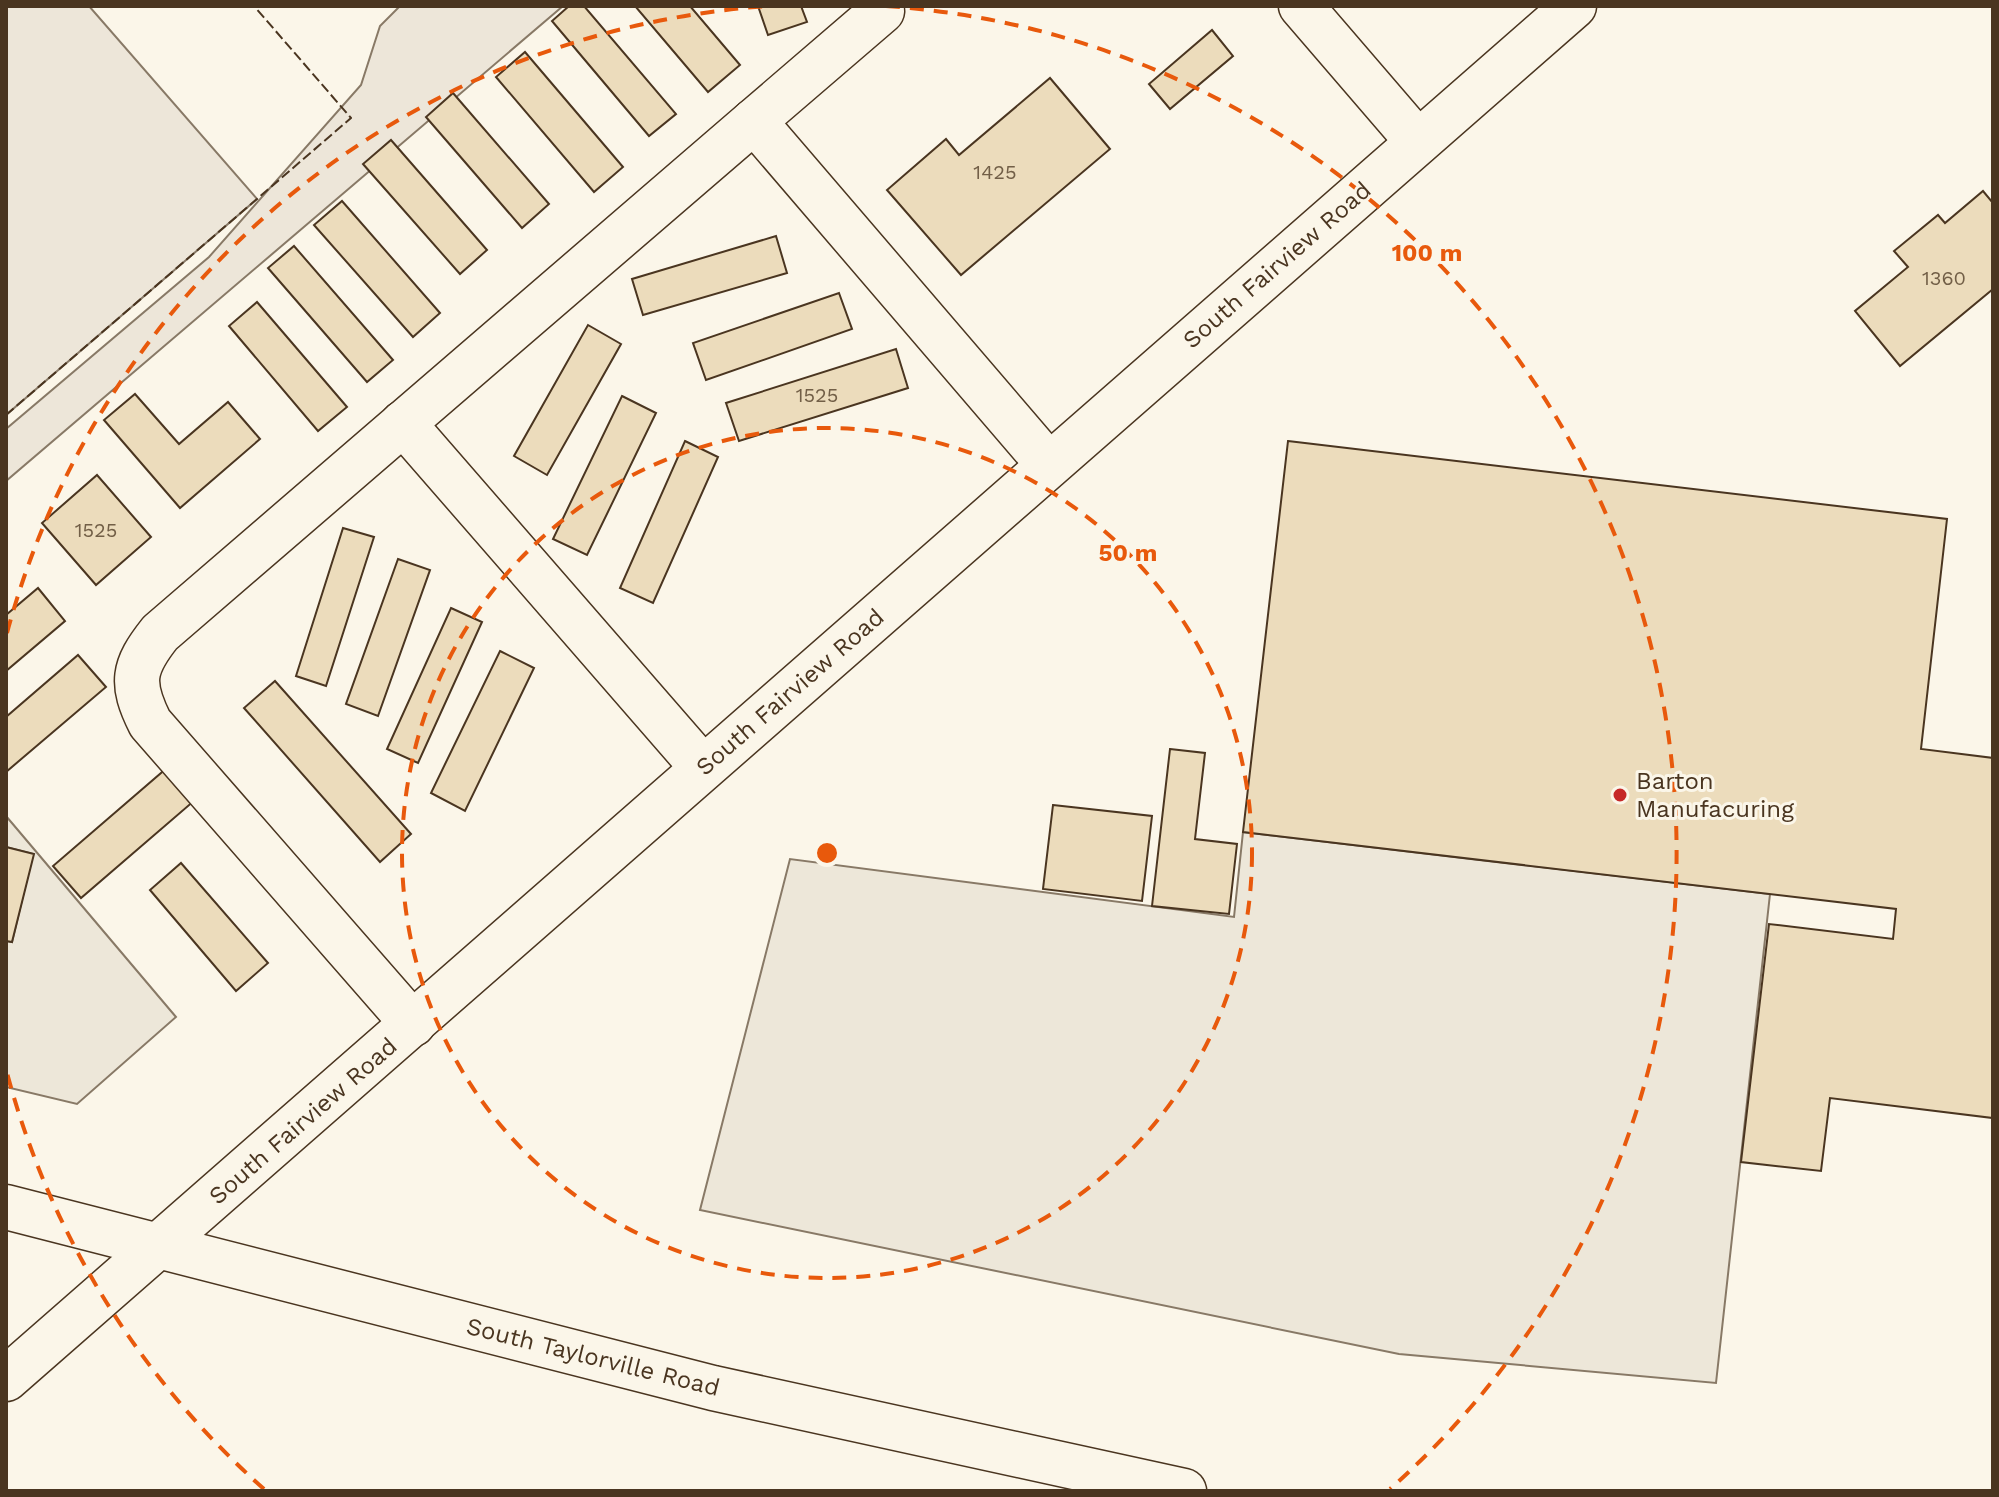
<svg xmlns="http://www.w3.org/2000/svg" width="1999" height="1497" font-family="'Work Sans',sans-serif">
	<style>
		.green { fill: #ede6d9; stroke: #887966; stroke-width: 2 }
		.parking { fill: #ede7d9; stroke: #887966; stroke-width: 2 }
		.building { fill: #ecdcbc; stroke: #4a3520; stroke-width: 2 }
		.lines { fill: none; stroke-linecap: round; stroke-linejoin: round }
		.minor-casing { stroke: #4a3520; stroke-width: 47 }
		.major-casing { stroke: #4a3520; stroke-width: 47 }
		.minor { stroke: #fbf6e9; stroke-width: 44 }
		.major { stroke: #fbf6e9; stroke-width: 44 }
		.fence { stroke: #4a3520; stroke-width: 2; stroke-dasharray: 10 4; stroke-linecap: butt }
		.ring { fill: none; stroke: #e8590c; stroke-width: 4; stroke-dasharray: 14 10 }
		.poi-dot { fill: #c62828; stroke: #fbf6e9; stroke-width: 3 }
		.labels { text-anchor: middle; stroke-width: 6; stroke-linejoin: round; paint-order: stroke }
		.number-label { font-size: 20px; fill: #725f47 }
		.street-label { font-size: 24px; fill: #4a3520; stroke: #fbf6e9 }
		.poi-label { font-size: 24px; fill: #4a3520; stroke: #fbf6e9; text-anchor: start }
		.centre { fill: #e8590c; stroke: #fbf6e9; stroke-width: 4 }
		.ring-label { font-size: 24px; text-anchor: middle; font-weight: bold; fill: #e8590c; stroke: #fbf6e9; stroke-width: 6; stroke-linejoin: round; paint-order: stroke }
	</style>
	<rect width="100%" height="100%" fill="#fbf6e9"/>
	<g class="green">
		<path d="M6,6H89L257,199L6,415Z"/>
		<path d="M400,6H563L6,481V429L209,257L361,85L380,26Z"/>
	</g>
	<g class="parking">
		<path d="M6,816L176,1017L77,1104L6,1087V941L12,942L33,854L6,847Z"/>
		<path d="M1243,832L1770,894L1716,1383L1399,1354L700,1210L790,859L1234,917Z"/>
	</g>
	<g class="building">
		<path d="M569,6H584L676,114L649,136L552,21Z"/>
		<path d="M635,6H690L740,65L708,92Z"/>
		<path d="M758,6H801L807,22L768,35Z"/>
		<path d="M1212,30L1233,56L1170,109L1149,84Z"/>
		<path d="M525,52L623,167L594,192L496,77Z"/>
		<path d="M1050,78L1110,149L961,275L887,190L946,139L959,155Z"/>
		<path d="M453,93L549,204L522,228L426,117Z"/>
		<path d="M391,140L487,250L460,274L363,164Z"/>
		<path d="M1983,191L1993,203V289L1900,366L1855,311L1908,267L1894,251L1938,215L1945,223Z"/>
		<path d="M342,201L440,313L413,337L314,225Z"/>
		<path d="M776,236L787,273L643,315L632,279Z"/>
		<path d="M294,246L393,360L367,382L268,268Z"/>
		<path d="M839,293L852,329L706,380L693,343Z"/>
		<path d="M257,302L347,407L318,431L229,326Z"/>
		<path d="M588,325L621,344L547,475L514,456Z"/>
		<path d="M896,349L908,388L739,441L726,403Z"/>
		<path d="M135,394L179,444L228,402L260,439L180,508L104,420Z"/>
		<path d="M622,396L656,413L587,555L553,539Z"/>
		<path d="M685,441L718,457L653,603L620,588Z"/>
		<path d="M1288,441L1947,519L1921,749L1993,758V1118L1830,1098L1821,1171L1741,1162L1769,924L1893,939L1896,909L1243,832Z"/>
		<path d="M97,475L151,537L96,585L42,523Z"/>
		<path d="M343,528L374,537L326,686L296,676Z"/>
		<path d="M398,559L430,570L378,716L346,704Z"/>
		<path d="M38,588L65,621L6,671V615Z"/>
		<path d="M451,608L482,622L418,763L387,749Z"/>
		<path d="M500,651L534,668L465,811L431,793Z"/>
		<path d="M78,655L106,687L6,772V717Z"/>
		<path d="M275,681L411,834L380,862L244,708Z"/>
		<path d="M1170,749L1205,753L1195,839L1237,844L1229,914L1152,906Z"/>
		<path d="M168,767L195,800L81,898L53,866Z"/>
		<path d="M1053,805L1152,816L1142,901L1043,889Z"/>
		<path d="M6,847L34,854L12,942L6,941Z"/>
		<path d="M181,863L268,963L236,991L150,890Z"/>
	</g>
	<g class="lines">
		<g class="minor-casing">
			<g id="minor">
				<path d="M1301,6L1418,142"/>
				<path d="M754,121L882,11"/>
				<path d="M403,423L703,768"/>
				<path d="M413,1024L150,723C130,683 133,667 160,633L754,121L1049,465"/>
				<path d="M6,1379L1574,6"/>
			</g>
		</g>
		<g class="major-casing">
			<path id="major" d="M6,1207L713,1388L1184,1491"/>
		</g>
		<use href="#minor" class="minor"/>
		<use href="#major" class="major"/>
		<path class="fence" d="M6,415L351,118L254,6"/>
	</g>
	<g class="ring">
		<circle cx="827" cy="853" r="425"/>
		<path d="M264 1489A849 849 0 0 1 7 1073M7 633A849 849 0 0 1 768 6M886 6A849 849 0 0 1 1390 1489"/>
	</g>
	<circle class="poi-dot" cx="1620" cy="795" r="8"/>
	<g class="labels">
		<g class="number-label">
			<text x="995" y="179">1425</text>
			<text x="1944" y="285">1360</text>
			<text x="817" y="402">1525</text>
			<text x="96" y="537">1525</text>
		</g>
		<g class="street-label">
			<text transform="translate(1277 265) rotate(-41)" y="8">South Fairview Road</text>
			<text transform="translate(790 692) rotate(-41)" y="8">South Fairview Road</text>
			<text transform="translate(303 1121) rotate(-41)" y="8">South Fairview Road</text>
			<text transform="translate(593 1357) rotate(14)" y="8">South Taylorville Road</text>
		</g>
		<g class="poi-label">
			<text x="1636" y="789">Barton<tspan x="1636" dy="28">Manufacuring</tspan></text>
		</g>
	</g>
	<circle cx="827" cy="853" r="12" class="centre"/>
	<g class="ring-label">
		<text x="1427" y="261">100 m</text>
		<text x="1128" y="561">50 m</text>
	</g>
	<rect width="1999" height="1497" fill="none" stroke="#4a3520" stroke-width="16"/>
</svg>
